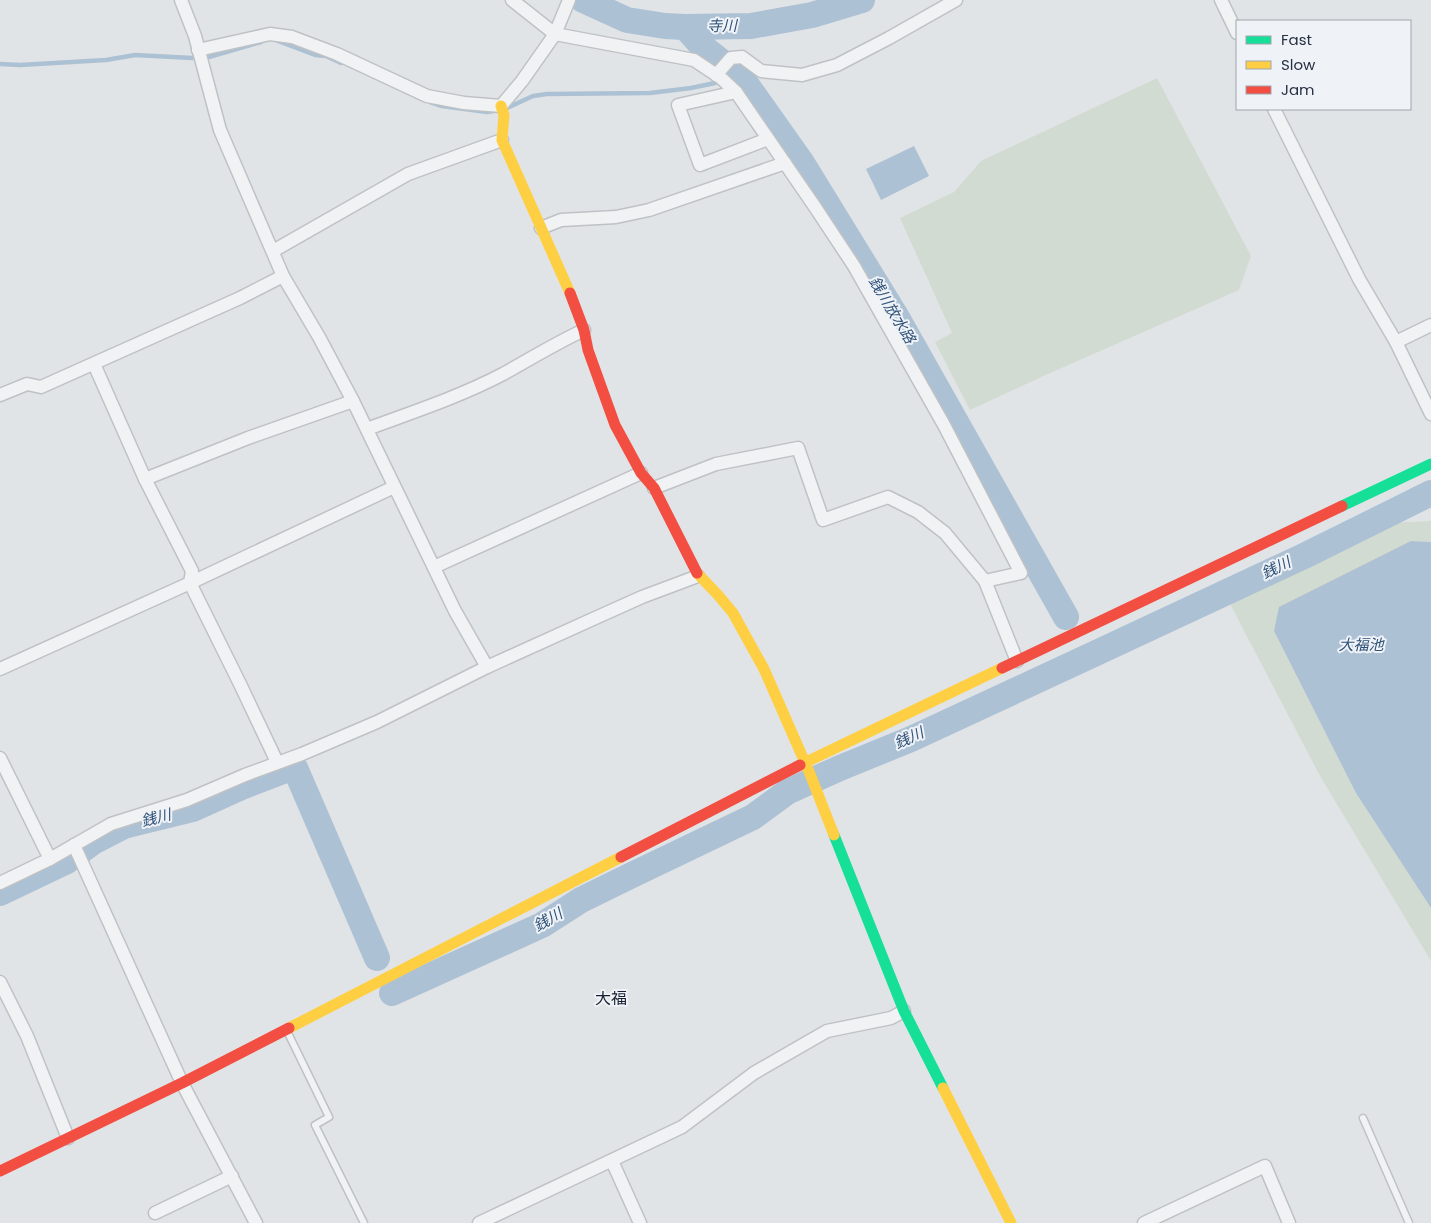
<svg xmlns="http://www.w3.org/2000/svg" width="1431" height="1223" font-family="Poppins,'Noto Sans JP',sans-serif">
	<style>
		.green { fill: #d2dbd1 }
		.water { fill: #adc1d4 }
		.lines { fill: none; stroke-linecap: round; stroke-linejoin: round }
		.stream { stroke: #adc1d4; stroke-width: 4.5 }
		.river { stroke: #adc1d4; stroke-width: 26 }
		.lane-casing { stroke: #bfc2c5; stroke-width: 9 }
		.street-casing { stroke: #bfc2c5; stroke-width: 15 }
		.lane { stroke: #f1f2f3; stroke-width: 6 }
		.street { stroke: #f1f2f3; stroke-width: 12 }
		.fast { stroke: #16e098; stroke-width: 11 }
		.slow { stroke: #ffcf43; stroke-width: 11 }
		.jam { stroke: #f24e42; stroke-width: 11 }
		.labels { text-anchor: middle; stroke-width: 4; stroke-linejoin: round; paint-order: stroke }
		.water-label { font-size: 15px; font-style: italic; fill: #2e5178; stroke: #eff2f7 }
		.quarter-label { font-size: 16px; fill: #192232; stroke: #eff2f7 }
	</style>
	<rect width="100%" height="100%" fill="#e1e4e7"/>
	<g class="green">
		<path d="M1157,78L1251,256L1239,290L1048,374L970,410L935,342L952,333L900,218L954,192L981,161Z"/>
		<path d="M1431,521V542L1411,541L1274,631L1356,792L1431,908V961L1320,776L1229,602L1384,523Z"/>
	</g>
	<g class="water">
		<path d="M914,146L929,176L881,200L866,169Z"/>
		<path d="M1411,541L1431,542V908L1356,793L1274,631L1279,607Z"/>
	</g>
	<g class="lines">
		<g class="stream">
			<path d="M278,41L315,55L326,56L341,63"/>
			<path d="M0,64L20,65L106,60L135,55L192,58L209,57L261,42"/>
			<path d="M430,102L442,106L487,112L494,111"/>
			<path d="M507,108L533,96L547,94L650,93L691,88L715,83L732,70"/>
		</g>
		<g class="river">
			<path d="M583,0L627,20L665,26L685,27L751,26L812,15L862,0"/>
			<path d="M685,27L704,48L732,70L746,84L802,163L896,316L1066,617"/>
			<path d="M0,893L67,861L93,842L124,826L193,809L244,786L288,769L295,768L377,958"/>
			<path d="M392,993L542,925L581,900L632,875L753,817L787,792L840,768L911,739L1094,654L1304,556L1431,493"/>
		</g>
		<g class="lane-casing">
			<g id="lane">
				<path d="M287,1031L329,1117L315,1125L364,1223"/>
				<path d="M1363,1118L1409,1223"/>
			</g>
		</g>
		<g class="street-casing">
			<g id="street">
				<path d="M181,0L195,36L220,130L283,276L319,337L353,401L455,611L487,667"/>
				<path d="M512,0L555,34L694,60L721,78L736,92L815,207L854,266L944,425L1021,573L985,581L1017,661"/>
				<path d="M1221,0L1237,33"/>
				<path d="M198,50L270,34L292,37L337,54L427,96L464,103L501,106L522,81L555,34L569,0"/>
				<path d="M716,75L731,58L742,57L761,71L802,75L837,65L889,38L956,0"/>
				<path d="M736,92L678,105L700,165L768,139"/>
				<path d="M1274,109L1359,279L1396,342L1431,414"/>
				<path d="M541,228L561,220L616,217L649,210L785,163"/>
				<path d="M273,251L408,174L502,140"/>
				<path d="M1396,342L1431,325"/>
				<path d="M94,364L145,479L192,571L190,583L241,686L277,762"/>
				<path d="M0,395L27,384L41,387L240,298L283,276"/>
				<path d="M367,429C413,412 459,397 503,374C530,359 556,343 584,330"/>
				<path d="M145,479L248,438L353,401"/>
				<path d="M654,488L716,464L798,448L823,520L888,497L918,512L945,533L985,581"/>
				<path d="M434,567L641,473"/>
				<path d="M0,669L190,583L394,487"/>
				<path d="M0,758L50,859"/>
				<path d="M74,845L182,1083L256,1223"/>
				<path d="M0,883L50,859L111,824L187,800L245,775L302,754L377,722L487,667L593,619L642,597L698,576"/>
				<path d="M0,982L27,1036L68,1138"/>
				<path d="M612,1161L640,1223"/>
				<path d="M155,1213L232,1176"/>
				<path d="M479,1223L682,1127L754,1073L827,1031L891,1018L904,1011"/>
				<path d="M1144,1223L1265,1166L1289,1223"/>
			</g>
		</g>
		<use href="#lane" class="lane"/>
		<use href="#street" class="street"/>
		<g class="fast">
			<path d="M1342,506L1431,464"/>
			<path d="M834,835L904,1011L943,1088"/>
		</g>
		<g class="slow">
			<path d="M501,106L504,115L502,140L570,293"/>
			<path d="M697,573L718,595L733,613L764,669L810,774L834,835"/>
			<path d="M800,765L1002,668"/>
			<path d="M289,1028L621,857"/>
			<path d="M943,1088L1011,1223"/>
		</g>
		<g class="jam">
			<path d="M570,293L584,330L588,350L615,425L641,473L654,488L697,573"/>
			<path d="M1002,668L1342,506"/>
			<path d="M621,857L800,765"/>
			<path d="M0,1171L182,1083L289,1028"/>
		</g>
	</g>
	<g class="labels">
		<g class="water-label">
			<text transform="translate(722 26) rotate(-1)" y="5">寺川</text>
			<text transform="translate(892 310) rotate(59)" y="5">銭川放水路</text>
			<text transform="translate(1276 568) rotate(-26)" y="5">銭川</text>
			<text x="1361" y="650">大福池</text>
			<text transform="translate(909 738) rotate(-24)" y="5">銭川</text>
			<text transform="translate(156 818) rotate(-14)" y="5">銭川</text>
			<text transform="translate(548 920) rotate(-30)" y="5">銭川</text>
		</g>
		<g class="quarter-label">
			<text x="611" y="1004">大福</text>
		</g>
	</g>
	<rect x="1236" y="20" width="175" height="90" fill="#eff2f7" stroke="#9fa5af"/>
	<rect x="1246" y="36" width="25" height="8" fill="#16e098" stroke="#9fa5af"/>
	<text x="1281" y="45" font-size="15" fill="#273142">Fast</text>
	<rect x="1246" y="61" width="25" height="8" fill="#ffcf43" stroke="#9fa5af"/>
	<text x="1281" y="70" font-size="15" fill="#273142">Slow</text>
	<rect x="1246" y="86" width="25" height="8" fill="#f24e42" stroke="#9fa5af"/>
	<text x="1281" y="95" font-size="15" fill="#273142">Jam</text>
</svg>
